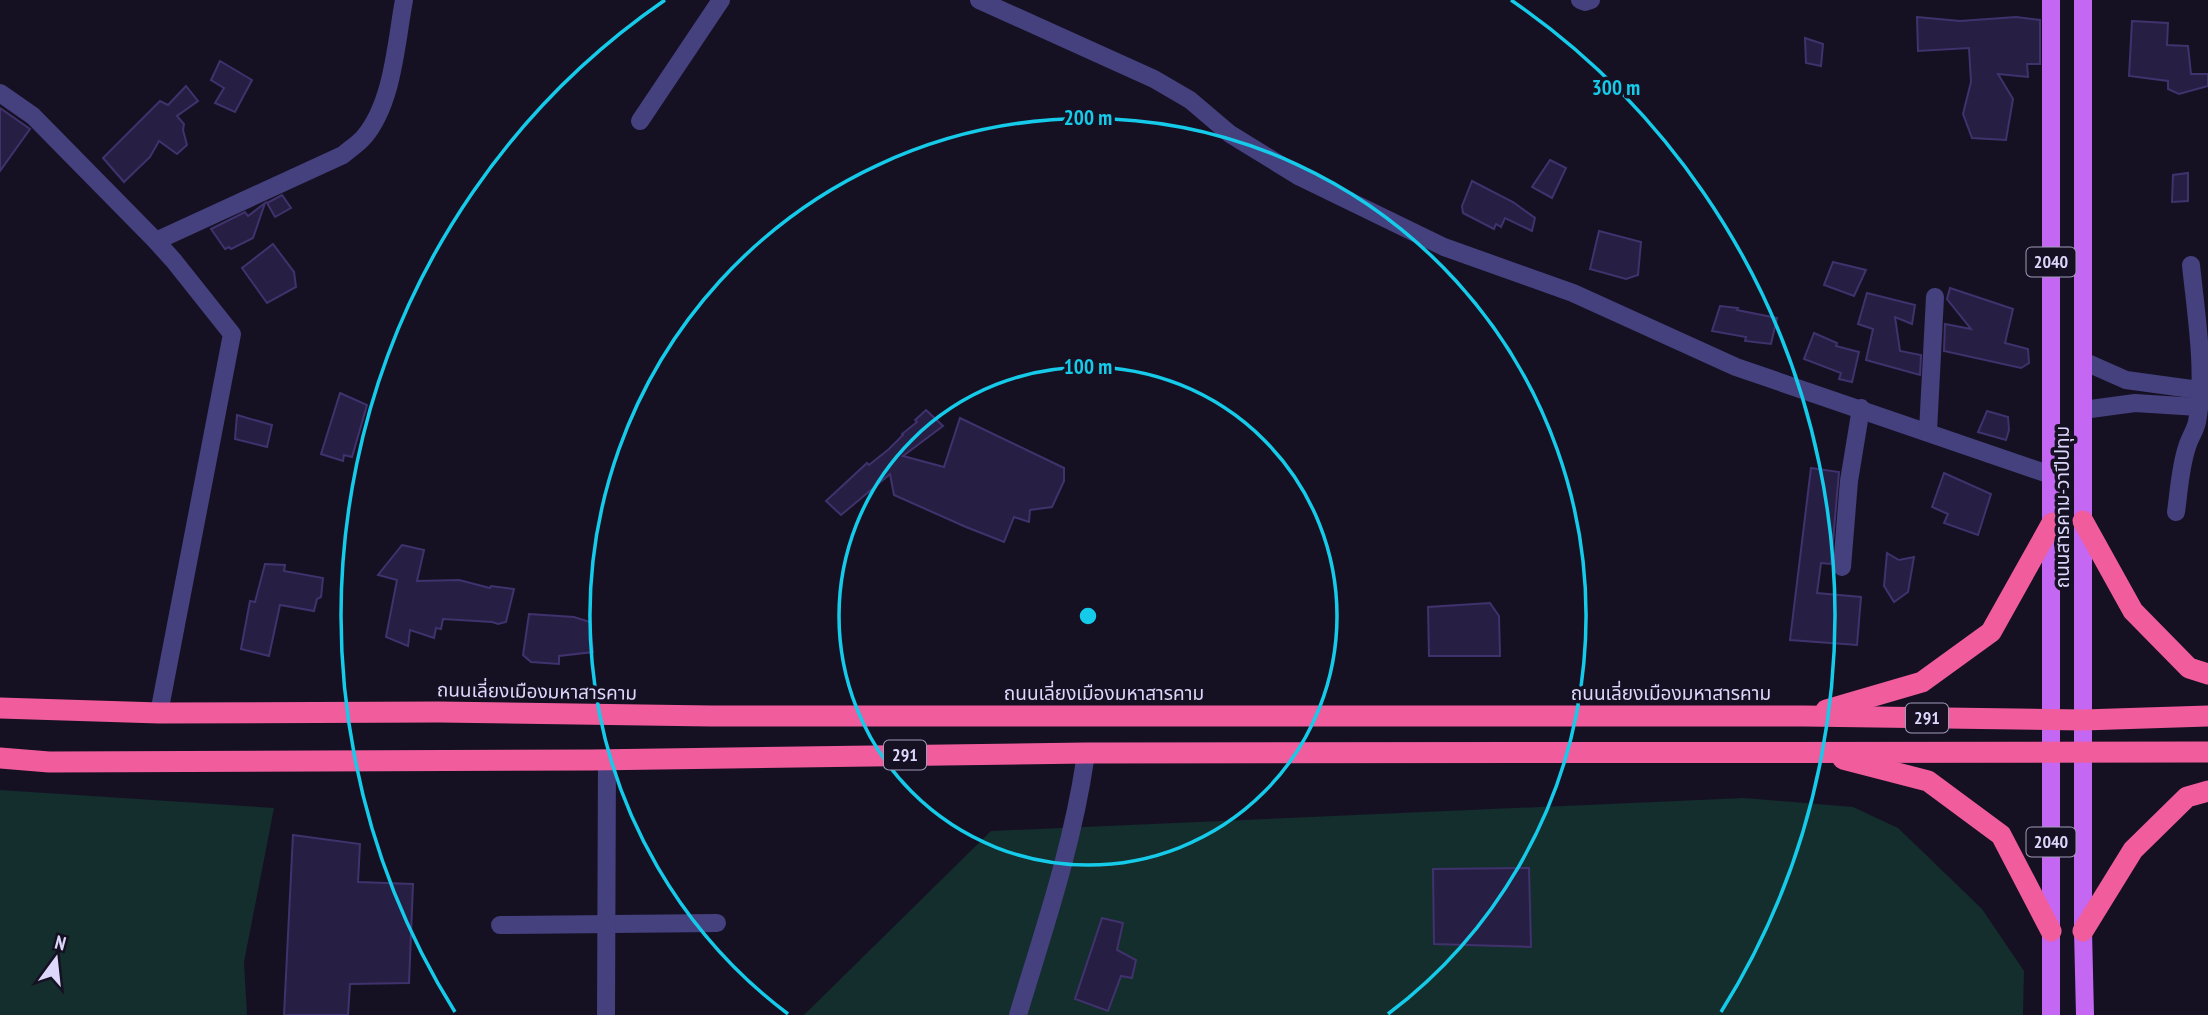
<svg xmlns="http://www.w3.org/2000/svg" width="2208" height="1015" font-family="'PT Sans Narrow','Noto Sans Thai',sans-serif">
	<style>
		.green { fill: #142d2d }
		.building { fill: #271e43; stroke: #40326d; stroke-width: 2 }
		.lines { fill: none; stroke-linecap: round; stroke-linejoin: round }
		.street { stroke: #45407e; stroke-width: 18 }
		.primary { stroke: #c467f2; stroke-width: 18 }
		.highway { stroke: #f15c9d; stroke-width: 21 }
		.ring { fill: none; stroke: #15cbe9; stroke-width: 3.5 }
		.labels { text-anchor: middle; stroke-width: 7; stroke-linejoin: round; paint-order: stroke }
		.shield { fill: #151123; stroke: #a09cba; stroke-width: 2 }
		.shield-label { font-size: 18px; font-weight: bold; fill: #dcd7fb }
		.street-label { font-size: 19px; fill: #dcd7fb; stroke: #151123 }
		.centre { fill: #15cbe9; stroke: #151123; stroke-width: 3.5 }
		.ring-label { font-size: 21px; text-anchor: middle; font-weight: bold; fill: #15cbe9; stroke: #151123; stroke-width: 7; stroke-linejoin: round; paint-order: stroke }
	</style>
	<rect width="100%" height="100%" fill="#151123"/>
	<g class="green">
		<path d="M0,790L274,808L244,962L247,1015H0Z"/>
		<path d="M1744,798L1853,807L1898,828L1982,909L2024,971L2023,1015H804L991,831Z"/>
	</g>
	<g class="building">
		<path d="M1917,17L1960,21L2016,17L2040,20V64H2027L2028,77L1998,74L2013,99L2006,140L1972,138L1963,114L1971,82L1969,48L1918,51Z"/>
		<path d="M2132,21L2168,23L2167,45L2188,46L2191,74H2208V86L2179,94L2168,89V81L2129,76Z"/>
		<path d="M1805,38L1823,44L1821,66L1806,63Z"/>
		<path d="M220,61L252,80L235,112L215,103L224,88L211,80Z"/>
		<path d="M186,86L198,101L177,116L184,124L183,130L187,145L177,154L159,141L150,157L124,182L103,158L160,101L168,105Z"/>
		<path d="M0,108L30,129L0,171Z"/>
		<path d="M1550,160L1566,168L1552,198L1532,187Z"/>
		<path d="M2188,173V201L2172,202L2173,175Z"/>
		<path d="M1472,181L1513,202L1535,218L1532,231L1505,218L1501,227L1496,224L1494,229L1463,213L1462,206Z"/>
		<path d="M282,195L291,208L275,217L267,203Z"/>
		<path d="M265,203L253,238L231,249L229,247L225,249L211,229L245,212L248,216Z"/>
		<path d="M1599,231L1641,242L1638,275L1626,279L1590,269Z"/>
		<path d="M273,244L294,272L296,287L267,303L242,268Z"/>
		<path d="M1833,262L1866,270L1854,296L1824,285Z"/>
		<path d="M1950,288L2013,309L2005,343L2028,349L2029,363L2021,368L1944,351L1945,324L1971,329L1947,299Z"/>
		<path d="M1867,293L1915,305L1912,324L1895,317L1900,351L1921,355L1920,375L1866,360L1873,329L1858,324Z"/>
		<path d="M1720,306L1738,308L1737,310L1777,318L1771,344L1745,341L1746,337L1712,331Z"/>
		<path d="M1814,333L1837,343L1836,346L1859,352L1852,382L1839,379L1841,373L1804,359Z"/>
		<path d="M340,393L367,405L352,457L344,455L343,461L321,454Z"/>
		<path d="M926,410L943,426L903,456L944,467L960,418L1064,468V481L1052,507L1030,510L1029,522L1014,517L1004,542L966,527L894,495L890,474L841,515L826,501L867,463L869,465L889,449L903,435L902,434L917,422L915,420Z"/>
		<path d="M1987,411L2008,417L2009,430L2006,440L1978,432Z"/>
		<path d="M237,415L272,425L267,447L235,439Z"/>
		<path d="M1811,468L1839,472L1831,564L1821,563L1817,593L1861,597L1857,645L1790,640Z"/>
		<path d="M1944,473L1991,494L1978,535L1944,523L1948,514L1932,507Z"/>
		<path d="M402,545L424,550L417,581L459,580L490,588L491,586L514,589L506,622L498,624L492,622L443,619L441,629L436,628L434,638L410,630L408,646L386,637L397,580L378,575Z"/>
		<path d="M1887,553L1899,560L1914,557L1908,592L1894,602L1884,586Z"/>
		<path d="M265,564L285,565L284,571L323,578L321,597L317,599L314,611L280,605L269,656L241,649L250,601L255,602Z"/>
		<path d="M1490,603L1499,616L1500,656H1429L1428,607Z"/>
		<path d="M529,614L574,617L590,622L593,652L559,656V664L531,662L523,655Z"/>
		<path d="M293,835L360,844L358,882L413,884L409,983L350,984L348,1015H284Z"/>
		<path d="M1529,868L1531,947L1434,944L1433,869Z"/>
		<path d="M1102,918L1123,923L1117,950L1136,960L1132,978L1121,976L1108,1011L1075,999Z"/>
	</g>
	<g class="lines">
		<g class="street">
			<path d="M979,0L1154,79L1190,100L1230,134L1300,177L1444,247L1573,293L1736,367L2051,475"/>
			<path d="M1580,0L1585,2L1591,0"/>
			<path d="M0,93L33,116L156,241L174,261L232,334L159,713"/>
			<path d="M640,121L721,0"/>
			<path d="M156,241L343,155C350,149 358,144 364,137C393,103 396,43 404,0"/>
			<path d="M2083,361L2126,380L2199,390"/>
			<path d="M2083,410L2135,403L2198,407"/>
			<path d="M1928,431L1935,297"/>
			<path d="M2176,512C2179,491 2180,468 2187,447C2189,439 2195,431 2197,422C2206,374 2196,314 2191,265"/>
			<path d="M1842,567L1849,481L1861,408"/>
			<path d="M500,925L717,923"/>
			<path d="M606,1015L607,759"/>
			<path d="M1018,1015C1044,929 1074,842 1086,753"/>
		</g>
		<g class="primary">
			<path d="M2083,0V931L2085,1015"/>
			<path d="M2051,1015V0"/>
		</g>
		<g class="highway">
			<path d="M2083,521L2133,611L2189,668L2208,674"/>
			<path d="M0,708L159,713L439,712L711,716H1804L2083,720L2208,716"/>
			<path d="M1826,710L1922,682L1991,632L2052,523"/>
			<path d="M0,758L49,762L591,760L1086,753L2208,752"/>
			<path d="M1843,759L1928,781L2001,835L2051,931"/>
			<path d="M2083,931L2133,850L2187,797L2208,791"/>
		</g>
	</g>
	<g class="ring">
		<circle cx="1088" cy="616" r="249"/>
		<path d="M788 1014A498 498 0 1 1 1388 1014"/>
		<path d="M455 1012A747 747 0 0 1 665 0M1511 0A747 747 0 0 1 1721 1012"/>
	</g>
	<g class="labels">
		<g class="shield">
			<rect x="2026.5" y="247.5" width="49" height="29" rx="5"/>
			<rect x="1906" y="703.5" width="42" height="29" rx="5"/>
			<rect x="884" y="740.5" width="42" height="29" rx="5"/>
			<rect x="2026.5" y="827.5" width="49" height="29" rx="5"/>
		</g>
		<g class="shield-label">
			<text x="2051" y="268">2040</text>
			<text x="1927" y="724">291</text>
			<text x="905" y="761">291</text>
			<text x="2051" y="848">2040</text>
		</g>
		<g class="street-label">
			<text transform="translate(2062 507) rotate(-90)" y="7">ถนนสารคาม-วาปีปทุม</text>
			<text transform="translate(537 691) rotate(1)" y="7">ถนนเลี่ยงเมืองมหาสารคาม</text>
			<text x="1104" y="700">ถนนเลี่ยงเมืองมหาสารคาม</text>
			<text x="1671" y="700">ถนนเลี่ยงเมืองมหาสารคาม</text>
		</g>
	</g>
	<circle cx="1088" cy="616" r="10" class="centre"/>
	<g class="ring-label">
		<text x="1616" y="95">300 m</text>
		<text x="1088" y="125">200 m</text>
		<text x="1088" y="374">100 m</text>
	</g>
	<g transform="translate(56 959) rotate(15)" stroke="#151123" stroke-width="5" paint-order="stroke">
	<path d="M0-5L12 26L0 18L-12 26Z" fill="#dcd7fb"/>
	<text y="-10" font-size="19" font-weight="bold" text-anchor="middle" fill="#dcd7fb">N</text>
	</g>
</svg>
